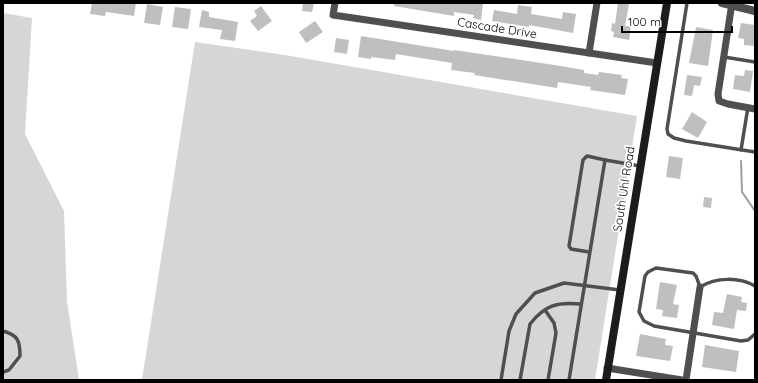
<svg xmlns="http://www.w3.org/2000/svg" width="758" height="383" font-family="Quicksand,sans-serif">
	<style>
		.green { fill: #d6d6d6 }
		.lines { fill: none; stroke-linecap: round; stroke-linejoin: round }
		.stream { stroke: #9d9d9d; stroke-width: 2 }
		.building { fill: #bfbfbf }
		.service { stroke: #4f4f4f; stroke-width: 3.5 }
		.minor { stroke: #4f4f4f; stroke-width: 7 }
		.tertiary { stroke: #4f4f4f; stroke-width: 8 }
		.secondary { stroke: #1c1c1c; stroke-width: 8 }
		.labels { text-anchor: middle; stroke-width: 3.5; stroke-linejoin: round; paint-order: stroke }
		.street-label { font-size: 12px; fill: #000; stroke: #fff }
	</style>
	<rect width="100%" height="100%" fill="#fff"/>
	<g class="green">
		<path d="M3,13L32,18L25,134L64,211L67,301L79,380H3Z"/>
		<path d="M195,42L279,54L637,116L595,380H142Z"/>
	</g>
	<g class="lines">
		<path class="stream" d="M741,161L742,192L755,211"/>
	</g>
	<g class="building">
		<path d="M92,3H136L134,16L106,12L105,16L90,14Z"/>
		<path d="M303,3H314L312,12L302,11Z"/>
		<path d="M394,3H483L481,20L473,18L474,15L460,13L454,12V16L394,6Z"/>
		<path d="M618,3L629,4L625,26H631L629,40L613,37L614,32L611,31L612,23L615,24Z"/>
		<path d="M147,4L163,7L160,25L144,23Z"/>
		<path d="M518,5L532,7L531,14L562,19L563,12L576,14L573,33L529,25V27L492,21L494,10L517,14Z"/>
		<path d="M261,6L272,21L258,31L250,21L257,16L254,11Z"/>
		<path d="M175,7L191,9L188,29L172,27Z"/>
		<path d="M202,10L209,12V17L238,22L235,41L220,39L222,30L199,27Z"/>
		<path d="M315,21L323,32L306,43L299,32Z"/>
		<path d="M741,23L755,25V46L744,45V39L738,38Z"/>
		<path d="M696,27L713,30L708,66L689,63Z"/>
		<path d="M361,36L454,51V50L561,66L584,70V73L598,75L599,72L622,75L621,78L628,79L625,95L590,90L591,87L558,82L557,88L474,75L475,73L451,70L452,63L396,54L395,60L371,57V59L358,57Z"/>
		<path d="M336,38L349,40L347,54L334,52Z"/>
		<path d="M745,70L753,71L750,92L733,89L735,75L744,76Z"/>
		<path d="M687,75L702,77L700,86L694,85L692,96L684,95Z"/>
		<path d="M692,112L707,122L698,138L682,129Z"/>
		<path d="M669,156L683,158L680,179L666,177Z"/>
		<path d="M704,197L712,198L711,208L703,207Z"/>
		<path d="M660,282L677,285L673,304L679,305L677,318L662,316L663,310L656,309Z"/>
		<path d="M727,294L742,297L741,302L747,303L746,311L737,310L734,329L712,325L714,312L723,313Z"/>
		<path d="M640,334L666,339L665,345L673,346L670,361L636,356Z"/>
		<path d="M705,345L739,351L736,372L702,367Z"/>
	</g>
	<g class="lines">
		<g class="service">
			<path d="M687,3L667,129L668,134L674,138L686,141L755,152"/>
			<path d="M724,57L755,62"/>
			<path d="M741,150L748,107"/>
			<path d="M589,252L571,249L569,246L583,160L587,156L605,160"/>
			<path d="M755,286C739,277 716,277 700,287L696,276L693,273L656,268L648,272L645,276L639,312L644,321L654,326L741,341L748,340L755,334"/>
			<path d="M545,310L554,323L556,333L548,380"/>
			<path d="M3,331C18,335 20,341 20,356L9,370L3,372"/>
			<path d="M501,380L509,331L516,314L535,293L564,283L620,290"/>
			<path d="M520,380L530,324C545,305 557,302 580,304"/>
			<path d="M569,380L605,160L640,166"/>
		</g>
		<g class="minor">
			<path d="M335,3L333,15L657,63"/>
			<path d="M732,3L718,94L719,101L728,104L755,109"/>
			<path d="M589,53L597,3"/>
			<path d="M607,368L682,380"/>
			<path d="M686,380L700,287"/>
		</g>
		<path class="tertiary" d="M722,3L755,11"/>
		<path class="secondary" d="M606,380L667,3"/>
	</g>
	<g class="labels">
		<g class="street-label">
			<text transform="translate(497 28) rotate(9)" y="4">Cascade Drive</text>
			<text transform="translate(624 189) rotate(-81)" y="4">South Uhl Road</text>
		</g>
	</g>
	<rect width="758" height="383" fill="none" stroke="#000000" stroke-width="8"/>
	<path d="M622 26v6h110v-6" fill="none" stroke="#000000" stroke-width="2"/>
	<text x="628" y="26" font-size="12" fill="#000000" stroke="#ffffff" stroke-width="3" paint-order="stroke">100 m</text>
</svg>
